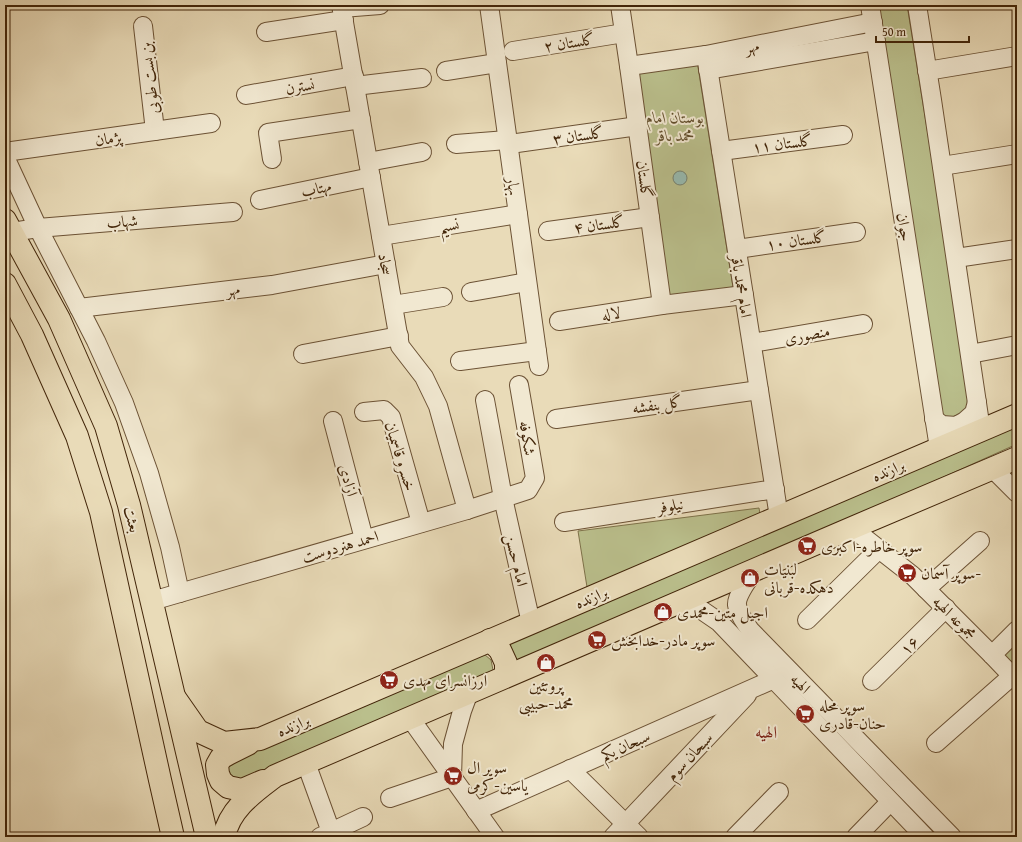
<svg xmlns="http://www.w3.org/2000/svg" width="1022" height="842" font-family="'Gentium Book Plus',Amiri,serif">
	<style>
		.green { fill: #babf8c; stroke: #7e724a }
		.water { fill: #97bbb1; stroke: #757f6e }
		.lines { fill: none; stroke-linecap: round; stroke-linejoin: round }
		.minor-casing { stroke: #6c5235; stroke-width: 20 }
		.major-casing { stroke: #422509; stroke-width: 24 }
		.minor { stroke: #f1e8d1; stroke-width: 18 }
		.major { stroke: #e9dbb8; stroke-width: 22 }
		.labels { text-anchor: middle; stroke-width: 4; stroke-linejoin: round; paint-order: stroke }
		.street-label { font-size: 16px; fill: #422509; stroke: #f1e8d1 }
		.park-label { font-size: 16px; font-style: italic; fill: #604c2a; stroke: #f1e8d1 }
		.poi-label { font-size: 16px; fill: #422509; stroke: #f1e8d1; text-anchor: start }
		.neighbourhood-label { font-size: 17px; fill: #7a1f14; stroke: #f1e8d1 }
	</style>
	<rect width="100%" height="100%" fill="#e9dbb8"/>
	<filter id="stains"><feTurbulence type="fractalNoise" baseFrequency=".005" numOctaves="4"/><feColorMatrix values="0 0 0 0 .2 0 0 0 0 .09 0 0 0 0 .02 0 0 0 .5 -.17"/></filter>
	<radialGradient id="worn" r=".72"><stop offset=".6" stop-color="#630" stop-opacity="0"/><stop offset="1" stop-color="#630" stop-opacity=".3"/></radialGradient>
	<g class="green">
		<path d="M877,5H907L967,376L969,400L965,411L949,419L940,414Z"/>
		<path d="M697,61L733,287L670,297L634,71Z"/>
		<path d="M1017,424V444L868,511L514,663L502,643Z"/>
		<path d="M759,508L760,514L587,587L578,531Z"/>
		<path d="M1017,642V671L1003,656Z"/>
		<path d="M484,654L491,660L493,670L487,676L241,784L230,777L225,767L232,758Z"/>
	</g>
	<circle class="water" cx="680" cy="178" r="7"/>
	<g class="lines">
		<g class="minor-casing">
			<g id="minor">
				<path d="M341,5L400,346L424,377L438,406L467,510"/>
				<path d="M489,5L539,366"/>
				<path d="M620,5L629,66L662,305"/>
				<path d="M870,5L939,448"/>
				<path d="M917,5L932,100L981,430"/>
				<path d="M342,8L380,5"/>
				<path d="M143,26L155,131"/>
				<path d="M266,32L344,20"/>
				<path d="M513,51L624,33"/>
				<path d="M706,55L779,517"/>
				<path d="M629,66L706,55L873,22"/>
				<path d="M708,70L876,41"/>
				<path d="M446,71L497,63"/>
				<path d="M927,71L1017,56"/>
				<path d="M355,86L422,78"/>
				<path d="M246,95L354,76"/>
				<path d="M517,143L638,126"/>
				<path d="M456,144L507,140"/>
				<path d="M721,151L843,135"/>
				<path d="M5,152L211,123"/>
				<path d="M5,157L38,228L96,341L124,403L149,473L170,547L180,593"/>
				<path d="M272,159L268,133L361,119"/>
				<path d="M368,162L422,152"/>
				<path d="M942,166L1017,154"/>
				<path d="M260,200L371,177"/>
				<path d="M548,231L650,217"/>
				<path d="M12,232L38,228L233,212"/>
				<path d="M381,236L518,214"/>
				<path d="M737,249L856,232"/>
				<path d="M956,258L1017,249"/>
				<path d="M471,292L527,282"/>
				<path d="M393,305L443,297"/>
				<path d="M79,308L272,285L386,264"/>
				<path d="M559,321L662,305L744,295"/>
				<path d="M752,343L863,324"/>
				<path d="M303,354L399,336"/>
				<path d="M970,354L1017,345"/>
				<path d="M460,361L537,351"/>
				<path d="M485,400L503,498L531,623"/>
				<path d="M364,412L384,410L391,417L421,523"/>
				<path d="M556,419L759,390"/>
				<path d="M934,419L942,425L956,426L965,421L974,413L977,402"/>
				<path d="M333,421L364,539"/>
				<path d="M993,469L1017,493"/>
				<path d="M564,522L775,489"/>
				<path d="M852,528L912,575L992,655L1017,681"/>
				<path d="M756,569C750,576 736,596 737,605C738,614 745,622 750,630L952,837"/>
				<path d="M926,589L980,541"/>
				<path d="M152,601L467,510L528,490L535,478L519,385"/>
				<path d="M673,605L700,609L719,622L925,837"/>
				<path d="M807,620L879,549"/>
				<path d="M992,655L1017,630"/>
				<path d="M872,681L946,608"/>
				<path d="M410,718L495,837"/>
				<path d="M936,743L1012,676"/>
				<path d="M306,763L331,832L320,837"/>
				<path d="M570,769L639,837"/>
				<path d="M452,777L453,744L462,711L469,692"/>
				<path d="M390,798L452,777"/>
				<path d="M476,811L774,679"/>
				<path d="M331,832L363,817"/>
				<path d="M613,837L747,695"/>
				<path d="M735,837L779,792"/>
				<path d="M856,837L890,802"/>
			</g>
		</g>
		<g class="major-casing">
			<g id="major">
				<path d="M5,220L59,319L106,426L129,505L207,837"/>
				<path d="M5,284L32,335L77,436L101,512L160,780L173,837"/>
				<path d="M490,640L500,650L506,663V676"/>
				<path d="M175,698L198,731L224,743L260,739L1017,415"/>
				<path d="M248,744L228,754L221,758L217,765L218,774L221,781L228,787L242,790L263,781"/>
				<path d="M224,837C229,809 254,792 275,776L852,528L1017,458"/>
			</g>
		</g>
		<use href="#minor" class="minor"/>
		<use href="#major" class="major"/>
	</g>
	<defs>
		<g id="supermarket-disc" transform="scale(1)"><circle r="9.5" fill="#8f2418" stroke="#f1e8d1"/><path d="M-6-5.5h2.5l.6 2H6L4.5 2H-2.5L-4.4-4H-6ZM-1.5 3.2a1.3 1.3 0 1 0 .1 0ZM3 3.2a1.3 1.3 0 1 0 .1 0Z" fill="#fff"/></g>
		<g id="shop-disc" transform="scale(1)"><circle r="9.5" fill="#8f2418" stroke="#f1e8d1"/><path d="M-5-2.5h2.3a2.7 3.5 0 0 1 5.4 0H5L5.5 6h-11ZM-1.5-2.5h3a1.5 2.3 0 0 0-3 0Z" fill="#fff"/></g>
	</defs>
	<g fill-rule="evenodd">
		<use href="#supermarket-disc" x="807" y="546"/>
		<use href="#supermarket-disc" x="907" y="573"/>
		<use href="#shop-disc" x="750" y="578"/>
		<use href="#shop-disc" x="663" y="612"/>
		<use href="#supermarket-disc" x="597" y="640"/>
		<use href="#shop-disc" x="546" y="663"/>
		<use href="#supermarket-disc" x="389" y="680"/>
		<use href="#supermarket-disc" x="805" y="714"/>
		<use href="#supermarket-disc" x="453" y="776"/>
	</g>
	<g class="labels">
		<g class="street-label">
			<text transform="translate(569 42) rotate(-9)" y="6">گلستان ۲</text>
			<text transform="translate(752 46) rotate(-11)" y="6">مهر</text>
			<text transform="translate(149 78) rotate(-96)" y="6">بن بست طوبی</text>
			<text transform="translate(300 86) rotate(-10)" y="6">نسترن</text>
			<text transform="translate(578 135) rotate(-8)" y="6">گلستان ۳</text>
			<text transform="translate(108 138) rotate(-8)" y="6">پژمان</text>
			<text transform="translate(782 143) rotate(-7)" y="6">گلستان ۱۱</text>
			<text transform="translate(645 179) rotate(82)" y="6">گلستان</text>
			<text transform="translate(514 186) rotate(82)" y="6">بهار</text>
			<text transform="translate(316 188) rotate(-12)" y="6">مهتاب</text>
			<text transform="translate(122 221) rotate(-5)" y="6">شهاب</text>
			<text transform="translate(599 224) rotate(-8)" y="6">گلستان ۴</text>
			<text transform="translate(449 225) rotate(-9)" y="6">نسیم</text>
			<text transform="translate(905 227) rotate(81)" y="6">جوان</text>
			<text transform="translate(796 240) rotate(-8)" y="6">گلستان ۱۰</text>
			<text transform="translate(386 264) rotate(80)" y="6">سجاد</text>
			<text transform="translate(742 286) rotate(81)" y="6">امام محمد باقر</text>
			<text transform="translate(233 289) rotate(-7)" y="6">مهر</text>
			<text transform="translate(611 313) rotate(-9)" y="6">لاله</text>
			<text transform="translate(807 334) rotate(-10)" y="6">منصوری</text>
			<text transform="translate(657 404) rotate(-8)" y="6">گل بنفشه</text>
			<text transform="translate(528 438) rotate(81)" y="6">شکوفه</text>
			<text transform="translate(401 456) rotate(73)" y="6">خسرو قاسمیان</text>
			<text transform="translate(888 470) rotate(-23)" y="6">برازنده</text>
			<text transform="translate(349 480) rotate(75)" y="6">آزادی</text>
			<text transform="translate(670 505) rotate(-9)" y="6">نیلوفر</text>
			<text transform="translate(133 519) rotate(76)" y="6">بعثت</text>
			<text transform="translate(340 546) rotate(-16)" y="6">احمد هنردوست</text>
			<text transform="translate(517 560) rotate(77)" y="6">امام حسن</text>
			<text transform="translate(591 597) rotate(-23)" y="6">برازنده</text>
			<text transform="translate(955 617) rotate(45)" y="6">مجموعه الهیه</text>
			<text transform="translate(909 645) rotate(-45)" y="6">۱۶</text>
			<text transform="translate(801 683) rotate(46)" y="6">الهیه</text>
			<text transform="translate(293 725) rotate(-23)" y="6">برازنده</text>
			<text transform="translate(625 745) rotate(-24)" y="6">سبحان یکم</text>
			<text transform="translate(689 756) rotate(-47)" y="6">سبحان سوم</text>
		</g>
		<g class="park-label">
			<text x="675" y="123">بوستان امام<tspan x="675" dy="18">محمد باقر</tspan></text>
		</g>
		<g class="poi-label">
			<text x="821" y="552">سوپر خاطره-اکبری</text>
			<text x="764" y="575">لبنیات<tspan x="764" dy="18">دهکده-قربانی</tspan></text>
			<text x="921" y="579">سوپر آسمان-</text>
			<text x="677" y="618">اجیل متین-محمدی</text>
			<text x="611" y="646">سوپر مادر-خدابخش</text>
			<text x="403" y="686">ارزانسرای مهدی</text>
			<text x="546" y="691" text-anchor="middle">پروتئین<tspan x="546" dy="18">محمد-حبیبی</tspan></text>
			<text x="819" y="711">سوپر محله<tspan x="819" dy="18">حنان-قادری</tspan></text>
			<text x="467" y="773">سوپر ال<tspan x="467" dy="18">یاسین-کرمی</tspan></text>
		</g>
		<g class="neighbourhood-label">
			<text x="766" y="738">الهیه</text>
		</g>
	</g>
	<rect width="1022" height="842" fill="none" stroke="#e9dbb8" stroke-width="20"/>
	<rect x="6" y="6" width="1010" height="830" fill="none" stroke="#422509" stroke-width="2"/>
	<rect x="10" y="10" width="1002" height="822" fill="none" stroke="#422509"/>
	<path d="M876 36v6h93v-6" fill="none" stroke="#422509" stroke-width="2"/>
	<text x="882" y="36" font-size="12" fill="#422509" stroke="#f1e8d1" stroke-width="3" paint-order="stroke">50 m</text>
	<rect width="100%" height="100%" filter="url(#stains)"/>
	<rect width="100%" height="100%" fill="url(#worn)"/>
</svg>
